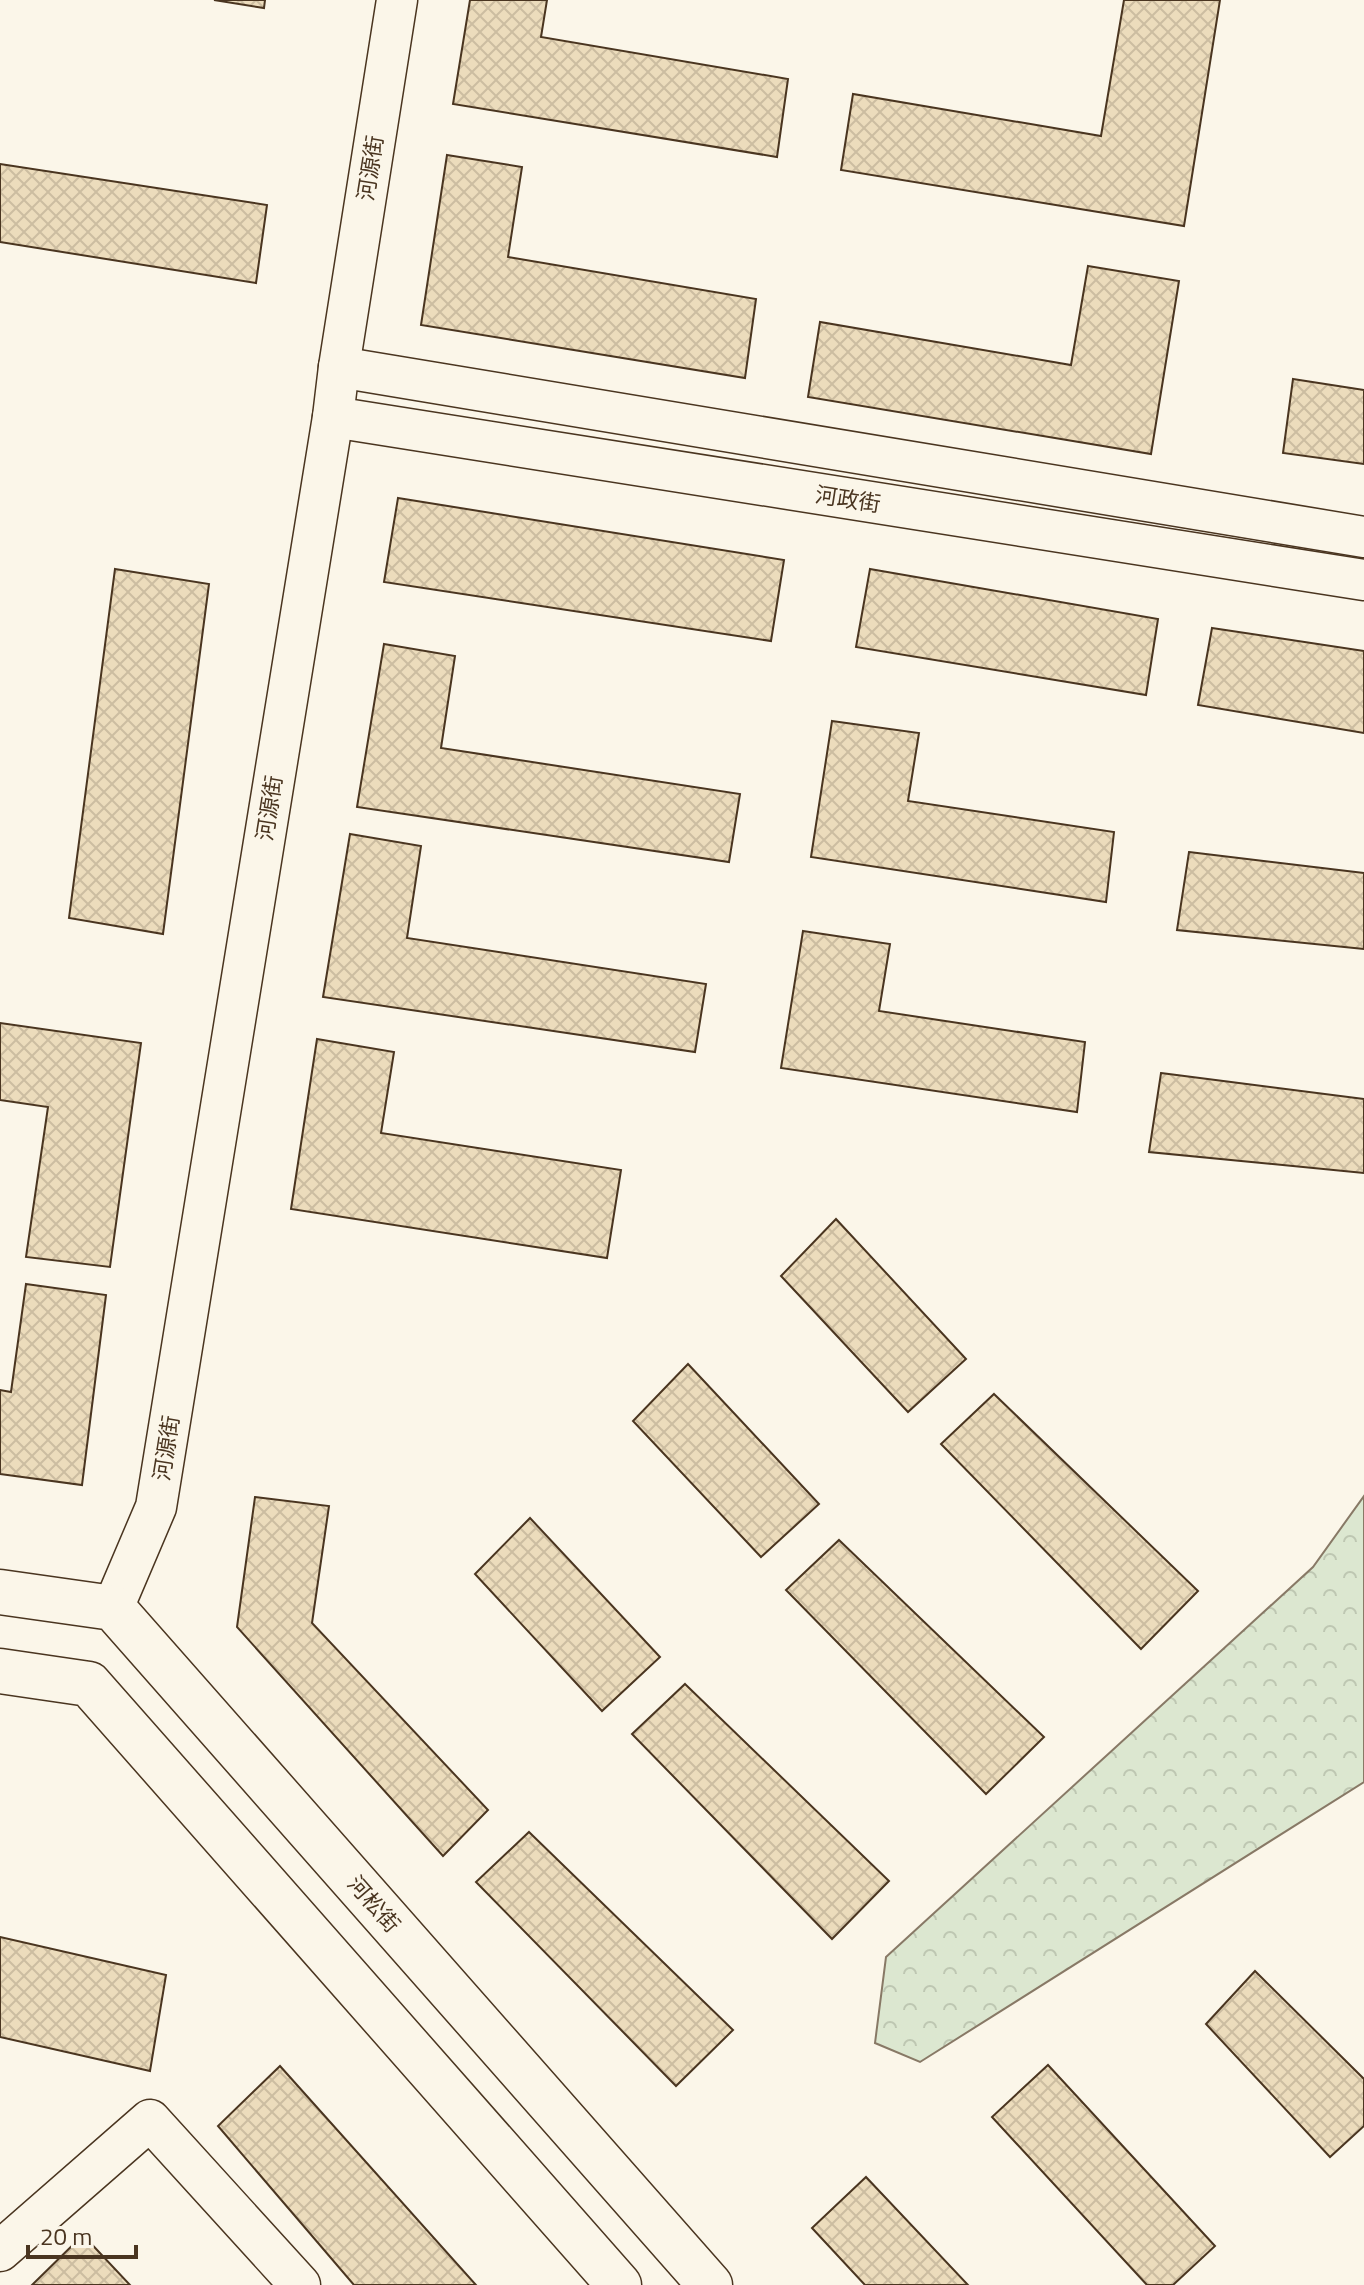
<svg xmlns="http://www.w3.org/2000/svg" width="1364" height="2285" font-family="'Titillium Web','Noto Sans SC',sans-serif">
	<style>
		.park { fill: url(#park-crowns); stroke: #887966; stroke-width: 2 }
		.building { fill: url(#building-cross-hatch); stroke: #4a3520; stroke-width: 2 }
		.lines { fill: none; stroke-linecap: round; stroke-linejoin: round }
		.minor-casing { stroke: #4a3520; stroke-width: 43 }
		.major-casing { stroke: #4a3520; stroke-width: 47 }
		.minor { stroke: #fbf6e9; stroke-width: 40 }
		.major { stroke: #fbf6e9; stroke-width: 44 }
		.labels { text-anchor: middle; stroke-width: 6; stroke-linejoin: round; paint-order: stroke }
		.street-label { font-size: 22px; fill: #4a3520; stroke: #fbf6e9 }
	</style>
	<defs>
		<pattern id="park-crowns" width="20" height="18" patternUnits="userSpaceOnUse" patternTransform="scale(2)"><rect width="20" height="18" fill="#dce7d0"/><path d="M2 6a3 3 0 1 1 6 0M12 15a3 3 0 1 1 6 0" fill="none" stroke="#bec7b2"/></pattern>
		<pattern id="building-cross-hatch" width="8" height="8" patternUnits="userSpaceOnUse" patternTransform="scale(2)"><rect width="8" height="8" fill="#ecdcbc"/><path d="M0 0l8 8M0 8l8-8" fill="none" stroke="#ccbda1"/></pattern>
	</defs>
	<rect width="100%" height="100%" fill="#fbf6e9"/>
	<path class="park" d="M1364,1496V1782L920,2062L875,2043L886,1957L1313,1567Z"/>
	<g class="building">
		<path d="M214,0H265L264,8Z"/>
		<path d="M470,0H547L541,37L788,79L777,157L453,104Z"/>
		<path d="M1124,0H1220L1184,226L841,170L853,94L1101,136Z"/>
		<path d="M447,155L522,167L508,257L756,299L745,378L421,325Z"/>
		<path d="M0,164L267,205L256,283L0,242Z"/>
		<path d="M1088,266L1179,281L1151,454L808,397L820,322L1071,365Z"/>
		<path d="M1293,379L1364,390V464L1283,453Z"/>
		<path d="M398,498L784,560L771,641L384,582Z"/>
		<path d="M115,569L209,584L163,934L69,918Z"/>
		<path d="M870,569L1158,619L1146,695L856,647Z"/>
		<path d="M1212,628L1364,651V733L1198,705Z"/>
		<path d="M384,644L455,656L441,748L740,794L729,862L357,807Z"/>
		<path d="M832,721L919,733L908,801L1114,832L1106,902L811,857Z"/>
		<path d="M350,834L421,846L407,938L706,984L695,1052L323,997Z"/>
		<path d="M1189,852L1364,873V949L1177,930Z"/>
		<path d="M803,931L890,944L879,1011L1085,1042L1077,1112L781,1068Z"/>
		<path d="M0,1023L141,1043L110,1267L26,1257L48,1107L0,1100Z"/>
		<path d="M317,1039L394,1052L381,1133L621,1170L607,1258L291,1209Z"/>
		<path d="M1161,1073L1364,1099V1173L1149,1152Z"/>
		<path d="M836,1219L966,1359L908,1412L781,1276Z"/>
		<path d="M26,1284L106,1295L82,1485L0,1474V1390L11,1392Z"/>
		<path d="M688,1364L819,1504L761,1557L633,1421Z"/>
		<path d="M994,1394L1198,1591L1141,1649L941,1444Z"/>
		<path d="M255,1497L329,1506L312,1623L488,1810L443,1856L237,1627Z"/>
		<path d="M530,1518L660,1657L602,1711L475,1574Z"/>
		<path d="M839,1540L1044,1737L986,1794L786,1590Z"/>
		<path d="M685,1684L889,1881L832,1939L632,1734Z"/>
		<path d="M529,1832L733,2030L676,2086L476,1882Z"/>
		<path d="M0,1937L166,1975L150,2071L0,2037Z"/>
		<path d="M1255,1971L1364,2079V2126L1330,2157L1206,2024Z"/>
		<path d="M1048,2065L1215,2246L1173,2285H1147L992,2117Z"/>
		<path d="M280,2066L476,2285H354L218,2126Z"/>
		<path d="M866,2177L968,2285H865L812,2228Z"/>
		<path d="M83,2235L130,2285H32Z"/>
	</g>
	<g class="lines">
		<g class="minor-casing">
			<g id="minor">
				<path d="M339,367L1364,537"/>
				<path d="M333,417L1364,580"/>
				<path d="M113,1608L156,1507L333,417L339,367L397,0"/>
				<path d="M0,2251L150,2120L300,2285"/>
			</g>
		</g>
		<g class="major-casing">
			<g id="major">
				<path d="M0,1592L113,1608L710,2285"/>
				<path d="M0,1671L89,1684L619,2285"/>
			</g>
		</g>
		<use href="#minor" class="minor"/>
		<use href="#major" class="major"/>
	</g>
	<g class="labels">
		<g class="street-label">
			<text transform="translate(370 168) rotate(-81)" y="8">河源街</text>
			<text transform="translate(848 499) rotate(9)" y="8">河政街</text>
			<text transform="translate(269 808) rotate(-81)" y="8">河源街</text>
			<text transform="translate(166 1448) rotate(-81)" y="8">河源街</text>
			<text transform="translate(374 1904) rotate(49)" y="8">河松街</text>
		</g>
	</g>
	<path d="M28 2245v12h108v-12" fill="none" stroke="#4a3520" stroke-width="4"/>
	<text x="40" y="2245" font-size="24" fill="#4a3520" stroke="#fbf6e9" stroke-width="6" paint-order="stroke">20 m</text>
</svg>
